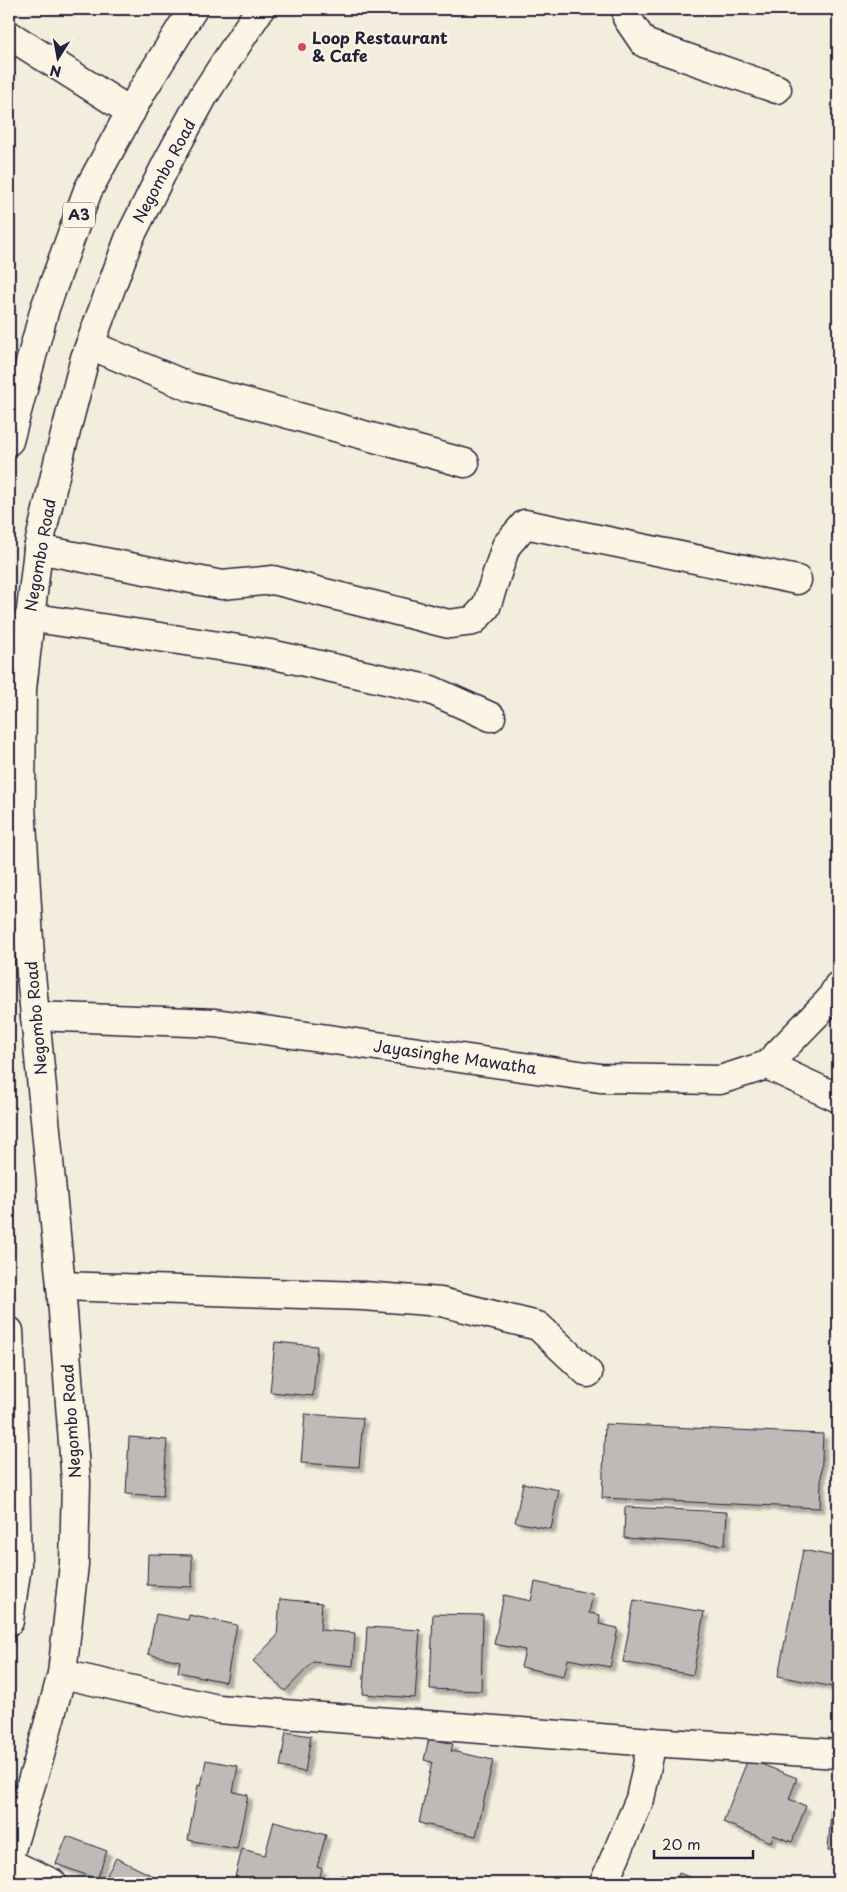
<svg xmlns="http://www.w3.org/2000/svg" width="847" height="1892" font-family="'Playpen Sans',sans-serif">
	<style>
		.building { fill: #bfbab6; stroke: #22223b; filter: url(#shadow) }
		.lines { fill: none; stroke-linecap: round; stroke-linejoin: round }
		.street-casing { stroke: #22223b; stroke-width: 31 }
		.highway-casing { stroke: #22223b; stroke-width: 31 }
		.street { stroke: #fcf5e5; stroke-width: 28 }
		.highway { stroke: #fcf5e5; stroke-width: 28 }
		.poi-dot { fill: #d1495b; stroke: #fcf5e5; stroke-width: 2 }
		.labels { text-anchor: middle; stroke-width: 4.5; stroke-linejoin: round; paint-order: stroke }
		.shield { fill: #fcf5e5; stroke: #63616e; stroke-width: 1 }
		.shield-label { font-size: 15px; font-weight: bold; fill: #22223b }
		.poi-label { font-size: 16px; font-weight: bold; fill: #22223b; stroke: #fcf5e5; text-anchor: start }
		.street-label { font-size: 16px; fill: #22223b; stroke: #fcf5e5 }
	</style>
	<defs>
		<filter id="shadow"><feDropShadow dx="4.5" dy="4.5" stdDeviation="1" flood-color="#0004"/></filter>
	</defs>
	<rect width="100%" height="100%" fill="#f3edde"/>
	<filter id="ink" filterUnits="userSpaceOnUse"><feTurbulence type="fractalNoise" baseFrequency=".02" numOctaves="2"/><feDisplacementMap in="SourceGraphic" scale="10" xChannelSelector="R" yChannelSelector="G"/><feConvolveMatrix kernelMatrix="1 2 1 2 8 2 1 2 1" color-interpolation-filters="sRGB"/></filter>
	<g filter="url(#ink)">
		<g class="building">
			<path d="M275,1342L317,1346L313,1396L270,1392Z"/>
			<path d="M305,1414L363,1418L359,1467L301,1463Z"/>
			<path d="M605,1424L823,1434L820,1508L602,1498Z"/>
			<path d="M129,1437L167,1440L163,1496L126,1494Z"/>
			<path d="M523,1483L559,1490L551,1529L515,1522Z"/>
			<path d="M625,1507L727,1512L725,1545L624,1538Z"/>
			<path d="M803,1550L838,1557V1688L778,1676Z"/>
			<path d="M148,1554L192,1555V1587L147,1585Z"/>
			<path d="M535,1582L593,1594L589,1613L600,1615L599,1624L618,1628L610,1667L568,1659L564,1676L521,1667L525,1650L494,1644L504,1595L531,1601Z"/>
			<path d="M280,1599L322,1603L320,1630L355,1633L353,1666L313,1662L285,1691L253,1661L277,1636Z"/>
			<path d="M634,1600L704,1612L693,1675L623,1662Z"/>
			<path d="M156,1614L188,1620L189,1615L237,1625L226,1682L178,1672L180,1661L148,1654Z"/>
			<path d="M433,1614L483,1615L481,1691L430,1689Z"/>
			<path d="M367,1627L420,1630L415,1698L363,1694Z"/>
			<path d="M286,1732L311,1736L305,1772L280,1767Z"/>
			<path d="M429,1738L453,1744L451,1751L493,1760L476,1836L419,1823L432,1762L424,1760Z"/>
			<path d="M748,1759L797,1778L789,1799L806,1806L792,1842L773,1835L771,1842L723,1822Z"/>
			<path d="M206,1760L238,1766L233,1792L248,1795L237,1849L188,1840L198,1785L201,1786Z"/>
			<path d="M834,1773H838V1851L828,1850Z"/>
			<path d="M274,1821L326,1835L317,1867L322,1869L318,1883H259L235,1877L242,1849L265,1855Z"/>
			<path d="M67,1836L107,1851L97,1879L56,1864Z"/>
			<path d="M116,1858L153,1876L149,1883L103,1882Z"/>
			<path d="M679,1873L705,1883H675Z"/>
			<path d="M341,1875L383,1883H339Z"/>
			<path d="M619,1877L635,1883H617Z"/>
		</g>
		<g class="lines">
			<g class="street-casing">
				<g id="street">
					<path d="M628,9L627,18L644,43L777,89"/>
					<path d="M9,35L131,112"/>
					<path d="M90,345L190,387L465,463"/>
					<path d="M38,549L222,585L273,580L449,624L473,621L486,607L506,546L525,524L797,580"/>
					<path d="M29,617L270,654L431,690L491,717"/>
					<path d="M35,1016L215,1023L600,1078L720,1080L767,1065L830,1000L838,986"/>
					<path d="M767,1065L838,1098"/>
					<path d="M61,1286L363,1296L441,1302L538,1326L588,1373"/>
					<path d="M62,1674L218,1709L652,1742L838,1754"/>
					<path d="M9,1863L52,1883"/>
					<path d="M604,1883L640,1799L652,1742"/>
				</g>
			</g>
			<g class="highway-casing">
				<g id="highway">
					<path d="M9,441L45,308L88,190L142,91L193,9"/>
					<path d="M9,1331L14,1438L17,1565L9,1621"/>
					<path d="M9,1856L40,1755L62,1674L74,1564L76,1482L61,1286L31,974L21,806L22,689L38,549L60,454L85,358L129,239L169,159L204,95L260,9"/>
				</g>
			</g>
			<use href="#street" class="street"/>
			<use href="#highway" class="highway"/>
		</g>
	</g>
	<circle class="poi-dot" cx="302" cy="47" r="5"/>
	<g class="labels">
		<rect class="shield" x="63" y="202.5" width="32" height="25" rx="4"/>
		<g class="shield-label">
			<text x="79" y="220">A3</text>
		</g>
		<g class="poi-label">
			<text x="312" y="44">Loop Restaurant<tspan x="312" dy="18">&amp; Cafe</tspan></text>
		</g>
		<g class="street-label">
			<text transform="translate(164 171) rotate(-62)" y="6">Negombo Road</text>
			<text transform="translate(40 555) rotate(-80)" y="6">Negombo Road</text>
			<text transform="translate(36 1018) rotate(-95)" y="6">Negombo Road</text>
			<text transform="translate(455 1057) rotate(8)" y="6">Jayasinghe Mawatha</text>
			<text transform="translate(71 1421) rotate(-94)" y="6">Negombo Road</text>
		</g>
	</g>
	<rect width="847" height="1892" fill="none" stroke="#fcf5e5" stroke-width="30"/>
	<rect x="15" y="15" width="817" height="1862" fill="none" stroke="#22223b" stroke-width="2" filter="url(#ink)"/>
	<g transform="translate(58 58) rotate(191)" stroke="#fcf5e5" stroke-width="4" paint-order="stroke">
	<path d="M0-4L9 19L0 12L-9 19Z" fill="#22223b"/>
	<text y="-8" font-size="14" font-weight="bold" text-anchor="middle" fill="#22223b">N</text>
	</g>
	<path d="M654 1850v8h99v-8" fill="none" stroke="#22223b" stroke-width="2.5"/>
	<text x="662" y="1850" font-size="15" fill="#22223b" stroke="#fcf5e5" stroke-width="4" paint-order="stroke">20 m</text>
</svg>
